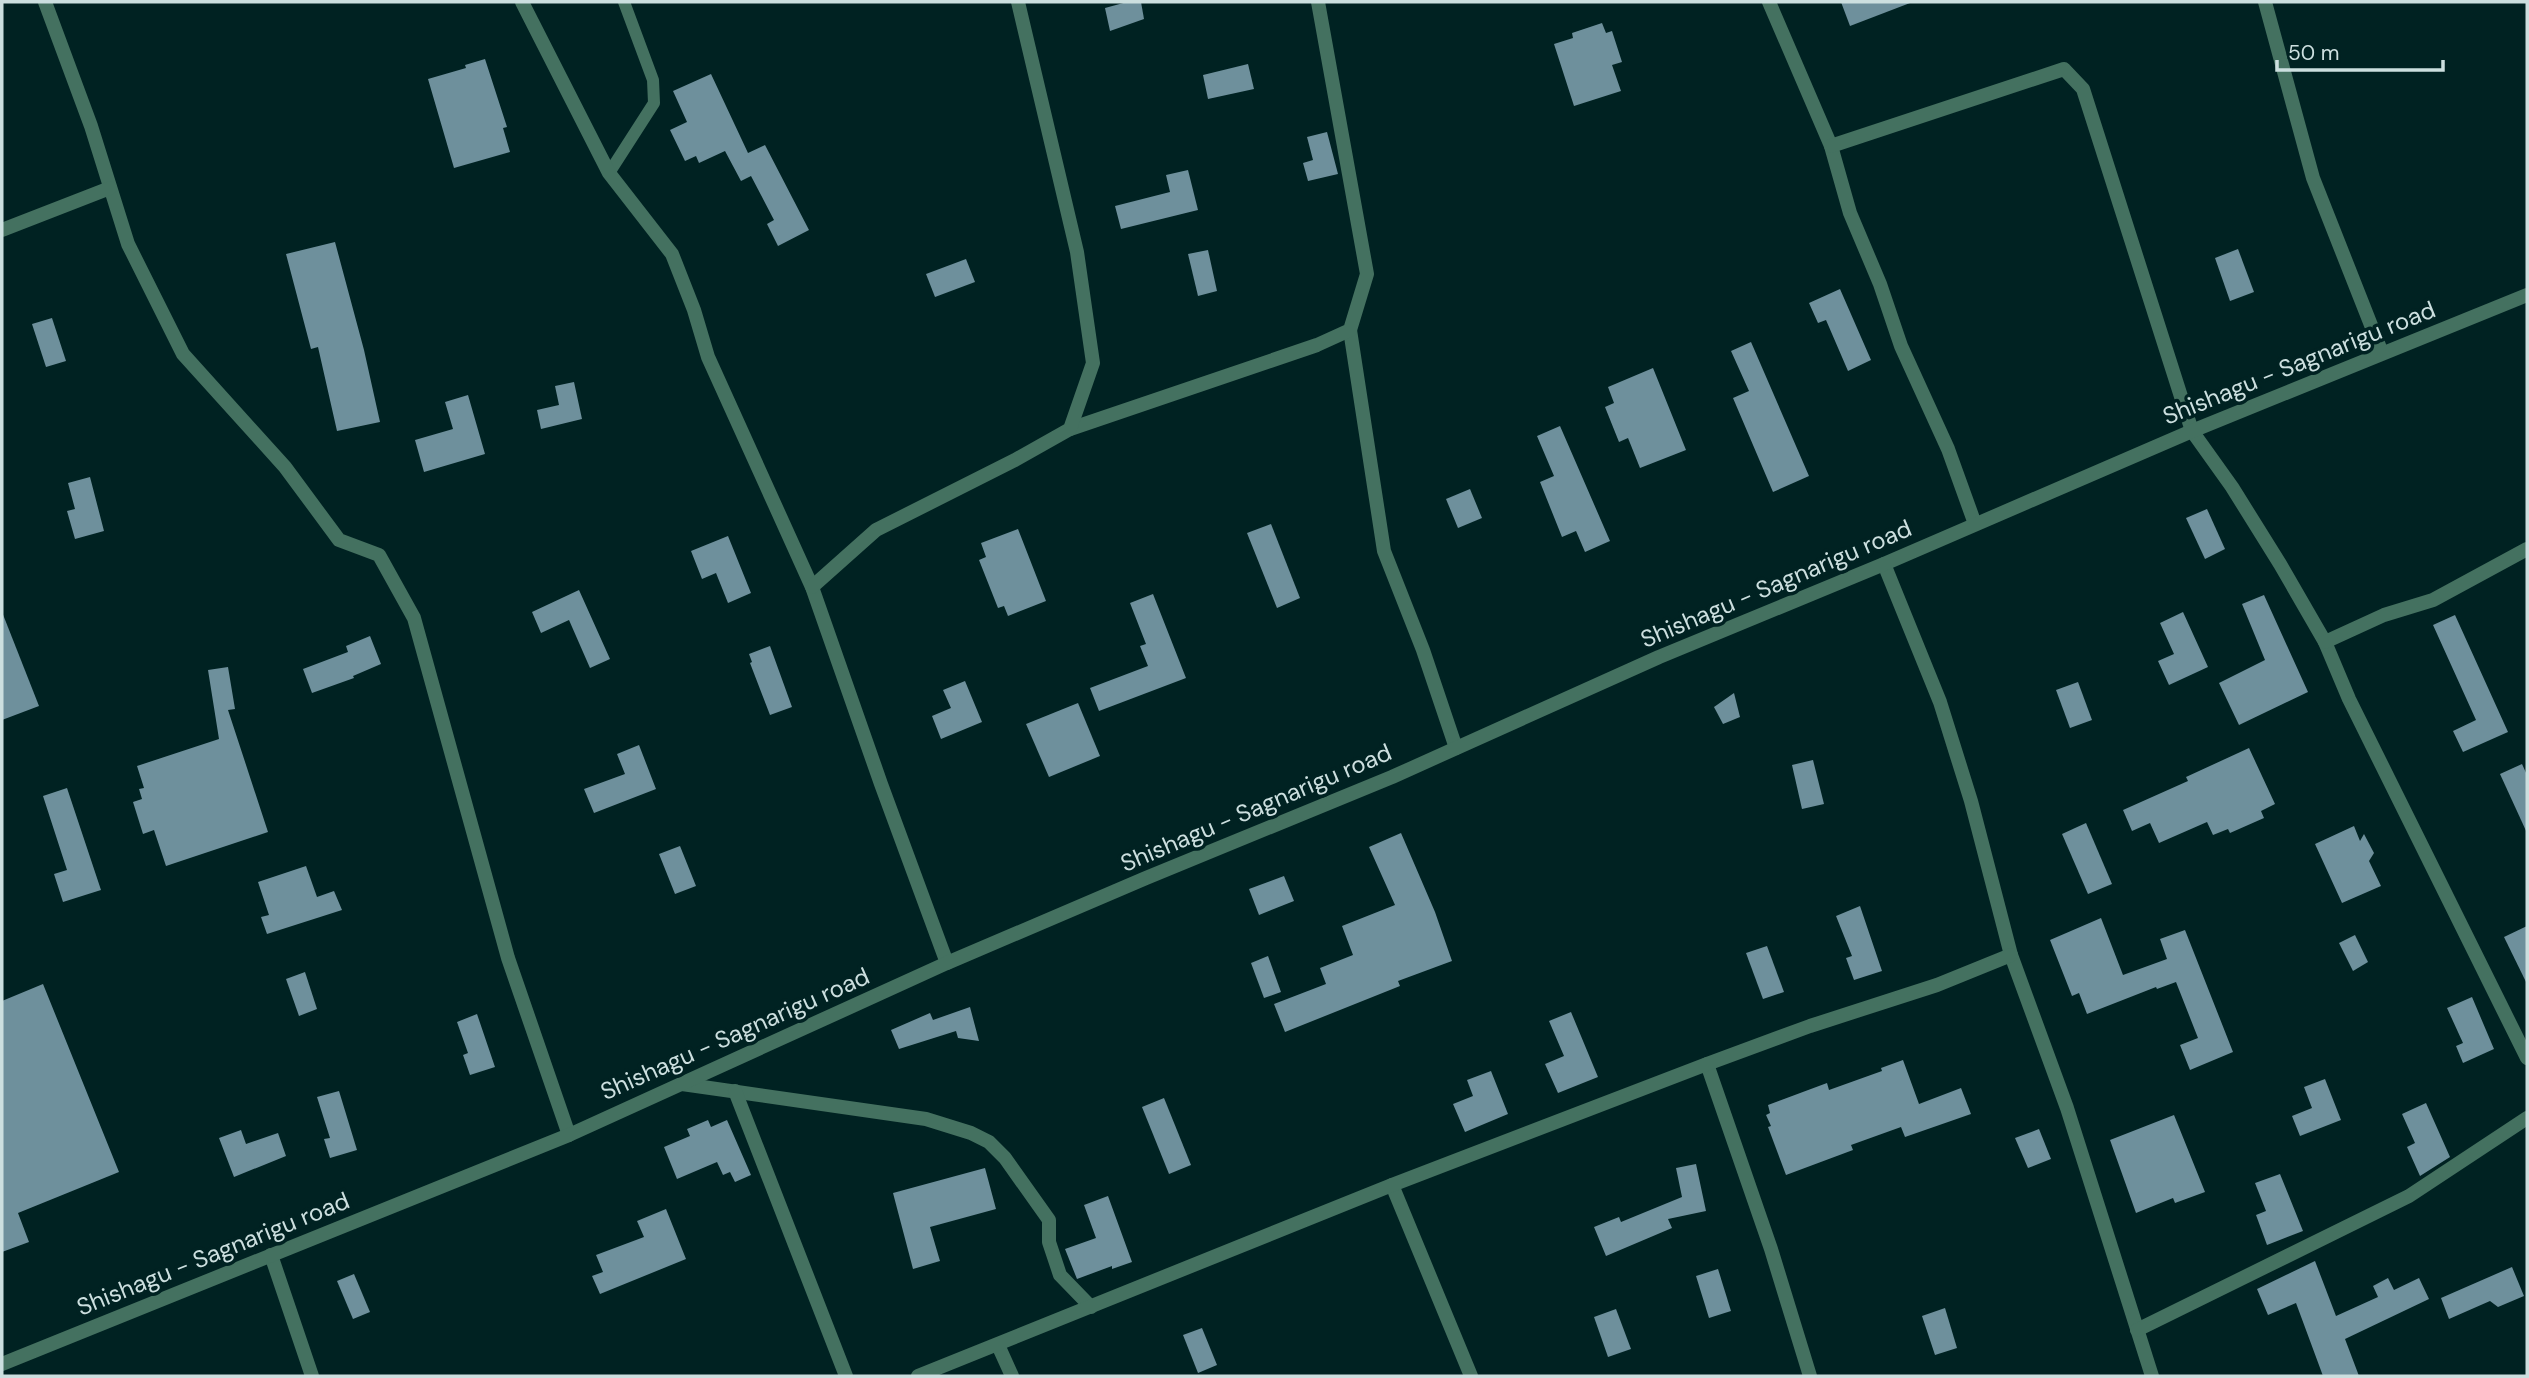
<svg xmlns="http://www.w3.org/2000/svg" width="2529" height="1378" font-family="'DM Sans',sans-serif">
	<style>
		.building { fill: #6e909c }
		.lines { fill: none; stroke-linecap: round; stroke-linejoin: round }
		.service { stroke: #447160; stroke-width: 12 }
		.minor { stroke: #447160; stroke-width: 14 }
		.labels { text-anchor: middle; stroke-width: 7; stroke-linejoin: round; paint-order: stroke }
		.street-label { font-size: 24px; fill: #ccdfdf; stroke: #022 }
	</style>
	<rect width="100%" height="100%" fill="#022"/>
	<g class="building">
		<path d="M1127,2H1141L1144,19L1110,31L1105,8Z"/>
		<path d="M1841,2H1909L1910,3L1850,26Z"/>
		<path d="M1602,23L1606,33L1612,31L1622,62L1612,65L1621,91L1574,106L1554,44L1573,38L1572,33Z"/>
		<path d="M485,59L507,127L503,128L510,152L454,168L428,79L466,68L465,65Z"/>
		<path d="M1248,64L1254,89L1208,99L1203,75Z"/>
		<path d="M711,74L748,153L765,145L809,230L778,246L767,224L774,220L751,176L741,181L725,151L699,163L696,156L685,161L670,130L687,122L673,91Z"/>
		<path d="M1327,132L1338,174L1308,181L1303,163L1313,160L1307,137Z"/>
		<path d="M1188,170L1198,210L1121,229L1115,206L1170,192L1166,175Z"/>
		<path d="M335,242L364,350L380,422L337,431L318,347L311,349L286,254Z"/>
		<path d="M2238,249L2254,292L2230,301L2215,258Z"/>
		<path d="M1208,250L1217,291L1198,296L1188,254Z"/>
		<path d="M966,259L975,282L935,297L926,274Z"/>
		<path d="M1840,289L1871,360L1848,371L1826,320L1818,323L1809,303Z"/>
		<path d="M52,318L66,361L46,367L32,324Z"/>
		<path d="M1751,342L1809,476L1773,492L1733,398L1749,391L1731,351Z"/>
		<path d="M1653,368L1686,450L1640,468L1628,438L1619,442L1605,407L1614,403L1608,387Z"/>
		<path d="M574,382L582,419L541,429L537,410L559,405L555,386Z"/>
		<path d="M468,395L485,454L424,472L415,440L453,429L445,402Z"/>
		<path d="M1560,426L1610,541L1585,552L1576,531L1562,537L1540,482L1554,476L1537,436Z"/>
		<path d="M90,477L104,531L75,539L67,511L75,509L68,483Z"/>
		<path d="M1470,489L1482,518L1458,528L1446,499Z"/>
		<path d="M2207,509L2225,549L2205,559L2186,518Z"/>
		<path d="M1271,524L1300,598L1277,608L1247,533Z"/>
		<path d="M1018,529L1046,601L1008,616L1004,606L998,608L979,560L986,557L981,543Z"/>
		<path d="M728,536L751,593L728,603L716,573L702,579L691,551Z"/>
		<path d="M579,590L610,659L590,668L569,620L541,633L532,612Z"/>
		<path d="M1153,594L1186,678L1099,711L1090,688L1148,666L1140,646L1146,644L1130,603Z"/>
		<path d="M2264,595L2308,692L2239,725L2219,683L2265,660L2242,604Z"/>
		<path d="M2,612L39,706L2,720Z"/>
		<path d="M2183,612L2208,667L2169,685L2158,661L2174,654L2160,623Z"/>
		<path d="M2455,615L2508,732L2463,752L2453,731L2476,720L2433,625Z"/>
		<path d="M370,636L381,664L353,676L354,678L312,693L303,669L348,652L346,646Z"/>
		<path d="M770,646L792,707L770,715L750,663L752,662L749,654Z"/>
		<path d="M228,667L235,709L228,710L268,832L166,866L154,830L143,834L133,802L142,799L139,789L144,788L137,766L219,739L208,670Z"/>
		<path d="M965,681L982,722L941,739L932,716L951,708L943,690Z"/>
		<path d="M2078,682L2092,720L2070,728L2056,690Z"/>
		<path d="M1734,693L1740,717L1723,724L1714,707Z"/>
		<path d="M1078,703L1100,756L1049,777L1026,724Z"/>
		<path d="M639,745L656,789L594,813L584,789L625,774L617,754Z"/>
		<path d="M2249,748L2275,804L2261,811L2264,818L2230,833L2228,829L2213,835L2207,822L2159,843L2150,823L2132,831L2123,810L2188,781L2186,777Z"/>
		<path d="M1813,760L1824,804L1802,809L1792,765Z"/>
		<path d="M2522,764L2527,775V833L2500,774Z"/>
		<path d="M67,788L101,890L63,902L54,874L67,870L43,796Z"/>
		<path d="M2086,823L2112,884L2088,894L2062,834Z"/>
		<path d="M2354,826L2360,841L2364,834L2374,853L2369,861L2381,886L2342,903L2315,844Z"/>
		<path d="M1401,833L1435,912L1452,961L1398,981L1400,986L1285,1032L1274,1004L1326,984L1320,968L1353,955L1342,926L1395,905L1369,847Z"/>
		<path d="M680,846L696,886L675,894L659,854Z"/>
		<path d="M306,866L317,897L334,891L342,910L267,934L261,917L269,915L258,882Z"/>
		<path d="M1284,876L1294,901L1259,915L1249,889Z"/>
		<path d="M1860,906L1882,971L1854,980L1846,958L1852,956L1836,916Z"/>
		<path d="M2101,918L2123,975L2167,959L2160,939L2185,930L2233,1052L2190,1070L2180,1045L2198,1038L2176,982L2157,989L2156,987L2087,1014L2079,993L2072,996L2050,940Z"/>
		<path d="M2527,926V984L2504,937Z"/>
		<path d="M2355,935L2368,962L2353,971L2339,943Z"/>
		<path d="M1767,946L1784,992L1763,999L1746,953Z"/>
		<path d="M1268,956L1281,992L1264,998L1251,963Z"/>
		<path d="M305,972L317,1009L299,1016L286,979Z"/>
		<path d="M43,984L119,1172L18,1213L29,1242L2,1252V1001Z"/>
		<path d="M2472,997L2494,1049L2463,1063L2456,1046L2463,1043L2447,1008Z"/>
		<path d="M970,1007L979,1041L958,1038L956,1031L899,1049L891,1030L930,1013L933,1020Z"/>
		<path d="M1571,1012L1598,1077L1558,1093L1545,1064L1564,1056L1549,1021Z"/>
		<path d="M477,1014L495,1067L470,1075L463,1055L468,1053L457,1022Z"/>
		<path d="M1903,1060L1919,1104L1961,1088L1971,1114L1905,1137L1901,1127L1851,1145L1853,1150L1786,1175L1768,1127L1771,1126L1766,1115L1770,1113L1768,1105L1827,1083L1829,1090L1882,1071L1881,1068Z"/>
		<path d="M1491,1071L1508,1114L1465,1132L1453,1104L1473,1096L1467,1080Z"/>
		<path d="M2325,1079L2341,1120L2300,1136L2292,1116L2312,1108L2304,1087Z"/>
		<path d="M339,1091L357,1150L330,1158L324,1139L330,1138L317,1097Z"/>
		<path d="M1164,1098L1191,1165L1169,1174L1142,1107Z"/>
		<path d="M2426,1103L2450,1157L2420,1176L2407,1147L2415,1143L2402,1114Z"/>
		<path d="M2174,1115L2205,1192L2175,1203L2173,1198L2136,1213L2110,1140Z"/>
		<path d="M708,1120L711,1127L727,1120L751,1175L735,1182L730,1172L723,1175L717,1162L677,1179L664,1147L690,1136L687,1129Z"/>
		<path d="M2039,1129L2051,1159L2028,1168L2015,1138Z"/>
		<path d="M241,1130L246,1144L278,1133L286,1156L234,1177L219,1138Z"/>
		<path d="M1696,1164L1706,1211L1668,1219L1672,1228L1606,1256L1594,1227L1619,1217L1621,1222L1682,1197L1676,1168Z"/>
		<path d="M985,1168L996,1209L930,1227L940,1261L913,1269L893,1193Z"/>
		<path d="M2280,1174L2303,1231L2267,1245L2256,1215L2266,1211L2255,1183Z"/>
		<path d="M1108,1196L1132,1262L1112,1269V1266L1077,1279L1065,1249L1096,1238L1084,1205Z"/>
		<path d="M666,1209L686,1259L600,1294L592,1276L603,1272L596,1255L644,1237L637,1221Z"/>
		<path d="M2315,1261L2336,1316L2378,1297L2373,1286L2388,1278L2394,1290L2419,1278L2429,1299L2345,1339L2359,1376H2323L2296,1303L2268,1315L2257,1289Z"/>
		<path d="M2512,1267L2524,1296L2498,1307L2490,1301L2449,1319L2441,1298Z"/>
		<path d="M1718,1269L1731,1311L1709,1318L1696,1276Z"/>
		<path d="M354,1274L370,1312L353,1319L337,1281Z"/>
		<path d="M1945,1308L1957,1348L1935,1355L1922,1316Z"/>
		<path d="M1616,1309L1631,1349L1608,1357L1594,1317Z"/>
		<path d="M1202,1328L1217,1365L1198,1373L1183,1335Z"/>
	</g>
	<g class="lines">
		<path class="service" d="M609,173L654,103L653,80L624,2"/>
		<g class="minor">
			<path d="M45,2L91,126L128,244L183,354L285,467L339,540L379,555L414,618L508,958L569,1135"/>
			<path d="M522,2L609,173L672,254L694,310L708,357L812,587L881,784L947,963"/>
			<path d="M1769,2L1831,146L1850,213L1880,284L1901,346L1948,449L1975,524"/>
			<path d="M2265,2L2313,178L2382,353"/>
			<path d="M1831,146L2064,69L2083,89L2192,431L2232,487L2280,564L2325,642L2349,699L2527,1058"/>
			<path d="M2,230L110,188"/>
			<path d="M1350,330L1384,551L1423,650L1456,748"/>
			<path d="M1070,429L1317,345L1350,330L1367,274L1318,2"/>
			<path d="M1884,564L1940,702L1971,801L2011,955L2067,1108L2152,1376"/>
			<path d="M812,587L876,530L1015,460L1070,429L1093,363L1077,252L1018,2"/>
			<path d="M2325,642L2384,615L2433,600L2527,549"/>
			<path d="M1707,1064L1771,1249L1810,1376"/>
			<path d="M682,1084L926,1119L971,1133L989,1142L1005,1158L1049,1220V1242L1060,1275L1091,1307"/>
			<path d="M735,1091L846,1376"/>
			<path d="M1392,1185L1471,1376"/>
			<path d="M271,1255L312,1376"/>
			<path d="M2137,1330L2409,1196L2527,1118"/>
			<path d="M998,1345L1012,1376"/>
			<path d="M2,1364L569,1135L947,963L1146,878L1392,777L1659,657L1884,564L2192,431L2527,295"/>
			<path d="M918,1376L1392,1185L1707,1064L1810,1026L1937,985L2011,955"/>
		</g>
	</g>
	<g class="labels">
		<g class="street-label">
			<text transform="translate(2299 363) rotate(-22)" y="8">Shishagu - Sagnarigu road</text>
			<text transform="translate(1776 584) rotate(-23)" y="8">Shishagu - Sagnarigu road</text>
			<text transform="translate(1256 808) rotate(-23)" y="8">Shishagu - Sagnarigu road</text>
			<text transform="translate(735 1034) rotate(-24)" y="8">Shishagu - Sagnarigu road</text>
			<text transform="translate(213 1254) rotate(-22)" y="8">Shishagu - Sagnarigu road</text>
		</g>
	</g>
	<rect width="2529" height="1378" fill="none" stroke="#ccdfdf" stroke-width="7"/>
	<path d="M2277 60v10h166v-10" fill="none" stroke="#ccdfdf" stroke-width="3.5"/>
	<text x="2288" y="60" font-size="21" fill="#ccdfdf" stroke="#002222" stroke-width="5" paint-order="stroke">50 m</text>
</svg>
